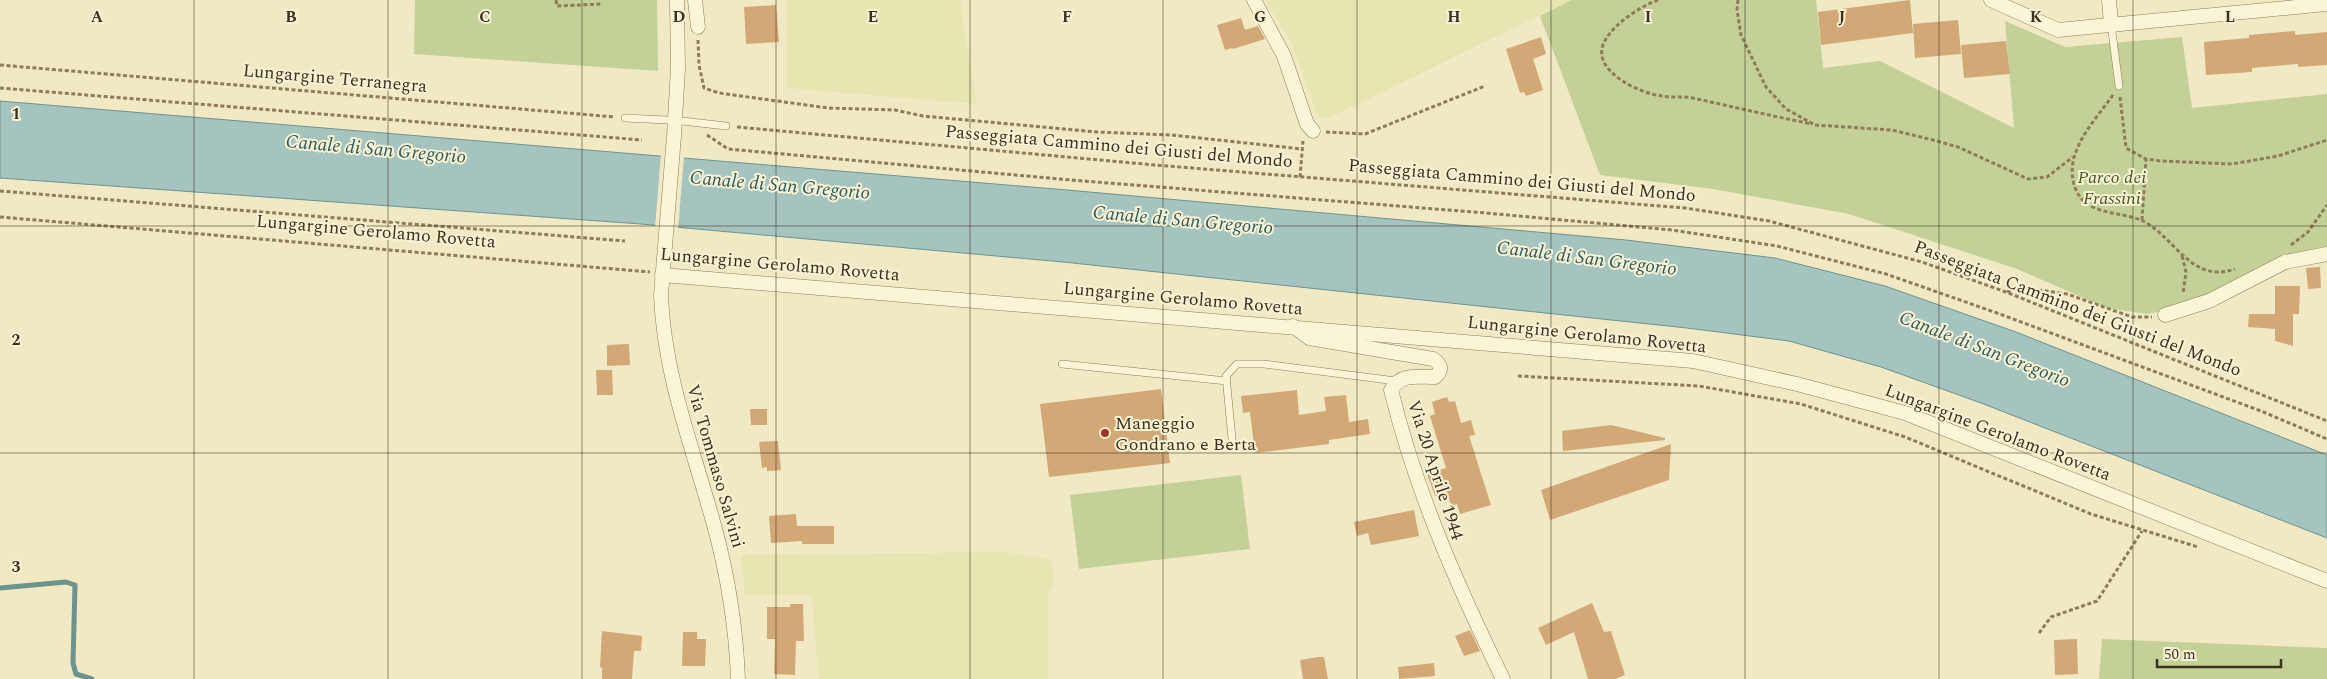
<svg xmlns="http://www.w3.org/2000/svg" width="2327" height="679" font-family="Spectral,serif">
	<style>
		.farmland { fill: #e7e5b1 }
		.green { fill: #c3d097 }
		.water { fill: #a6c4bf; stroke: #6c938e }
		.pier { fill: #f1e9c4 }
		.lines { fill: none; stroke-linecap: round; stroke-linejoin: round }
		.stream { stroke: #6c938e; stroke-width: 5 }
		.building { fill: #d2a877 }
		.service-casing { stroke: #8d7b59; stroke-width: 8 }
		.minor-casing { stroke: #8d7b59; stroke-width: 15 }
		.path { stroke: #8d7b59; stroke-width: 3; stroke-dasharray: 4 2.5; stroke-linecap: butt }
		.service { stroke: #fbf5d8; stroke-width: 7 }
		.minor { stroke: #fbf5d8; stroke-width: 14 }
		.grid { fill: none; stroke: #3c301e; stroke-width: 1; stroke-opacity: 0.55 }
		.poi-dot { fill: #a13324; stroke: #f8f2d4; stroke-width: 2 }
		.labels { text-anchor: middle; stroke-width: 4; stroke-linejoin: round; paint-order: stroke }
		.street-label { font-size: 18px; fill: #3c301e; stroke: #f8f2d4 }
		.park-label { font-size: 18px; font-style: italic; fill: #465a23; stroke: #f8f2d4 }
		.poi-label { font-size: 18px; fill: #3c301e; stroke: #f8f2d4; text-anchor: start }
		.water-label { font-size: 19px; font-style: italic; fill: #2c5a5d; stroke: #f8f2d4 }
		.grid-label { font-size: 16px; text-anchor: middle; font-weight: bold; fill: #3c301e; stroke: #f8f2d4; stroke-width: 4; stroke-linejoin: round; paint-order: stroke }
	</style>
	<rect width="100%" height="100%" fill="#f1e9c4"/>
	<g class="farmland">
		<path d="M787,0H963L960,1L977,104L787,88Z"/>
		<path d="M1265,0H1571L1325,120L1317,114L1290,40Z"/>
		<path d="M1006,552L1052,559L1054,583L1048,593V679H819L811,595H745L741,555Z"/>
	</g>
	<g class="green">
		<path d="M415,0H657L658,71L414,54Z"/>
		<path d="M1571,0H1816L1823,68L1880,61L2014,128L2005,21L2065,47L2182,37L2192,108L2327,94V250L2184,308L2146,314L2107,308L2017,269L1849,214L1713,189L1600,175L1540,16Z"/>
		<path d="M1241,475L1250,549L1079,569L1070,495Z"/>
		<path d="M2102,639L2327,648V679H2099Z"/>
	</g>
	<path class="water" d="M0,101L1067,190L1626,240L1775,258L1885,286L2016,332L2327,455V538L1981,403L1881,367L1789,341L1687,328L1063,262L641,224L0,178Z"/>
	<path class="pier" d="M661,154L684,156L678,230L655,228Z"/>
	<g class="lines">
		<path class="stream" d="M0,588L66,582L75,585L73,663L76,674L92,679"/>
	</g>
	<g class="building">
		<path d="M1910,0L1913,33L1821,45L1818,12Z"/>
		<path d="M776,5L779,42L746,44L744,7Z"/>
		<path d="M1241,18L1245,30L1258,26L1265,39L1233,49L1232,48L1225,50L1217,25Z"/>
		<path d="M1958,20L1961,54L1915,58L1913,24Z"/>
		<path d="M2295,31V35L2327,32V65L2298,67V64L2252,68V72L2206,75L2204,42L2249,38V35Z"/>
		<path d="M1541,37L1546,54L1533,59L1543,90L1526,96L1524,92L1520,93L1506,49Z"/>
		<path d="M2006,41L2010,74L1964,78L1961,45Z"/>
		<path d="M2320,267L2321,288L2308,289L2306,268Z"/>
		<path d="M2275,286H2300L2299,314H2293V346L2275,341V329L2248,327L2249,314H2275Z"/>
		<path d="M629,344L630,365L607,366V345Z"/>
		<path d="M596,370H612L613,395H597Z"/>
		<path d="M1161,389L1170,463L1049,477L1040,404Z"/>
		<path d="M1297,390L1299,415L1326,411L1324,397L1346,395L1349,422L1368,419L1370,434L1329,440V444L1255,453L1250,412L1243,413L1241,396Z"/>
		<path d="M1447,397L1449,402L1455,401L1461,423L1471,420L1475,435L1469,436L1491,505L1460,514L1457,504L1451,506L1447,492L1435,496L1427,474L1446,468L1430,416L1435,414L1432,402Z"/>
		<path d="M750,409H767V425H751Z"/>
		<path d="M1611,425L1665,438V440L1563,451L1562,431Z"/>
		<path d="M778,441L781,470L767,471V467L762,468L759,442Z"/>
		<path d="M1671,444L1669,480L1550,520L1541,490Z"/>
		<path d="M1414,510L1419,536L1371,545L1368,533L1357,536L1354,522Z"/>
		<path d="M796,514L797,526H834V544H802V541L771,543L769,516Z"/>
		<path d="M1592,603L1604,632L1611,631L1625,675L1615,679H1588L1574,632L1546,645L1538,628Z"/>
		<path d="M790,604H803L804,641H796L795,675L774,674L775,639H767V607H790Z"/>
		<path d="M1470,630L1480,651L1464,656L1455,636Z"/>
		<path d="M602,631L642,636L641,651H634L632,679H602V668L600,667Z"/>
		<path d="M683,632H697V639H706L705,666H682Z"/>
		<path d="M2077,639L2078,674L2055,675L2054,640Z"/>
		<path d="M1318,657H1324L1328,679H1303L1300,660Z"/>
		<path d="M1434,663L1435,676L1399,679L1398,667Z"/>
	</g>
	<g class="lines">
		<g class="service-casing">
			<g id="service">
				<path d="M2111,24L2119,86"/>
				<path d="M625,118L667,120"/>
				<path d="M682,121L726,126"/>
				<path d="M1062,364L1227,381"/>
				<path d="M1232,439L1226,376L1237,364H1264L1396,381"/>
			</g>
		</g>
		<g class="minor-casing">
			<g id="minor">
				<path d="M677,0L678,68L674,136L661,295C664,376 693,448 714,525C728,576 736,626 738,679"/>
				<path d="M695,0L698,27"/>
				<path d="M1254,0L1284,56L1307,124L1313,131"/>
				<path d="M1991,0L2058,30L2327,4"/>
				<path d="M2109,0L2111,24"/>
				<path d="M662,275L1693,361L1797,384L1905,413L2327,581"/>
				<path d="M2165,315L2209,301L2285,262L2327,254"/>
				<path d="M1293,326L1309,338L1433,359C1441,364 1443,370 1435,377C1417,377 1401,373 1391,390C1416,492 1457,585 1503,679"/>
			</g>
		</g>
		<g class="path">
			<path d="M556,0L557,6L603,4"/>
			<path d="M1658,0C1639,7 1610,26 1603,45C1593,72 1641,94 1662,96C1672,98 1683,96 1693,98C1733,107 1772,116 1812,124"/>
			<path d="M1738,0L1737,10L1741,35L1766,87L1786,109L1815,125L1892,130L1933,140L1958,147L2028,179L2047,177L2073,157"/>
			<path d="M698,40L699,65L704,88L719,93L828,108L895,110L923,116L1097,132L1172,135L1302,149"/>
			<path d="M0,65L615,117"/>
			<path d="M0,88L642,140"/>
			<path d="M2113,95C2094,122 2061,154 2076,190C2087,216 2122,211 2143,221C2176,238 2191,284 2235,269"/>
			<path d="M2120,97L2126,148L2146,159L2161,161L2232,164L2278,156L2327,140"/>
			<path d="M737,127L1155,165L1685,208L1769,221L1922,262L2006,292L2327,421"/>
			<path d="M1326,132L1365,134L1485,86"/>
			<path d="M707,135L728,149L1071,180L1486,213L1672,230L1777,246L1886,274L1997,313L2261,411L2327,439"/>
			<path d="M1300,177L1303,141"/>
			<path d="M0,191L625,241"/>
			<path d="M0,217L650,272"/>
			<path d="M2142,220L2146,159"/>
			<path d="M2291,245L2308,232L2327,205"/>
			<path d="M2182,256L2186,272L2183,294"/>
			<path d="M2007,292L2017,287L2067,294L2132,317H2152"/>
			<path d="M1518,376L1699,386L1801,404L1905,437L2091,514L2198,547"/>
			<path d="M2039,633L2051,617L2097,601L2142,531"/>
		</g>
		<use href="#service" class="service"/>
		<use href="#minor" class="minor"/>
	</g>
	<path class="grid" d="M194,0V679M388,0V679M582,0V679M776,0V679M970,0V679M1163,0V679M1357,0V679M1551,0V679M1745,0V679M1939,0V679M2133,0V679M0,226H2327M0,453H2327"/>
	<circle class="poi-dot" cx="1105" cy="433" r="5"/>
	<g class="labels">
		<g class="street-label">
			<text transform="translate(335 78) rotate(5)" y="6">Lungargine Terranegra</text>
			<text transform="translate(1119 146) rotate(5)" y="6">Passeggiata Cammino dei Giusti del Mondo</text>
			<text transform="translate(1522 180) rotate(5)" y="6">Passeggiata Cammino dei Giusti del Mondo</text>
			<text transform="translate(376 231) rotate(5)" y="6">Lungargine Gerolamo Rovetta</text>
			<text transform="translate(780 264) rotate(5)" y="6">Lungargine Gerolamo Rovetta</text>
			<text transform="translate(1183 298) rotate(5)" y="6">Lungargine Gerolamo Rovetta</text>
			<text transform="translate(2078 308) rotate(21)" y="6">Passeggiata Cammino dei Giusti del Mondo</text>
			<text transform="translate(1587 334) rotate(6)" y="6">Lungargine Gerolamo Rovetta</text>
			<text transform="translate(1998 432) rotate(21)" y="6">Lungargine Gerolamo Rovetta</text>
			<text transform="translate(716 466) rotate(74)" y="6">Via Tommaso Salvini</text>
			<text transform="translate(1436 470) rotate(72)" y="6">Via 20 Aprile 1944</text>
		</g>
		<g class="park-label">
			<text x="2112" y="183">Parco dei<tspan x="2112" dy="21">Frassini</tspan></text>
		</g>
		<g class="poi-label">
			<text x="1115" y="429">Maneggio<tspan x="1115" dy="21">Gondrano e Berta</tspan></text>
		</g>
		<g class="water-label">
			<text transform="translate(376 148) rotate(5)" y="7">Canale di San Gregorio</text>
			<text transform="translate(780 184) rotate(5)" y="7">Canale di San Gregorio</text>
			<text transform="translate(1183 219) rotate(5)" y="7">Canale di San Gregorio</text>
			<text transform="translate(1587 257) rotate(7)" y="7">Canale di San Gregorio</text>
			<text transform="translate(1985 348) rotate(21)" y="7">Canale di San Gregorio</text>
		</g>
	</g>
	<g class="grid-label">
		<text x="97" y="22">A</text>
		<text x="291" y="22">B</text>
		<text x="485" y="22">C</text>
		<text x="679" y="22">D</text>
		<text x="873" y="22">E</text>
		<text x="1067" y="22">F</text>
		<text x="1260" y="22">G</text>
		<text x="1454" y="22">H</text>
		<text x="1648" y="22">I</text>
		<text x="1842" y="22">J</text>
		<text x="2036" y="22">K</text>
		<text x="2230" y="22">L</text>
		<text x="16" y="119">1</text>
		<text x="16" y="345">2</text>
		<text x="16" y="572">3</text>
	</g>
	<path d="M2157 659v8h124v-8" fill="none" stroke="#3c301e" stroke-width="2.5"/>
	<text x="2164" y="659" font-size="15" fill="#3c301e" stroke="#f8f2d4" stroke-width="4" paint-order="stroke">50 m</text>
</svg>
